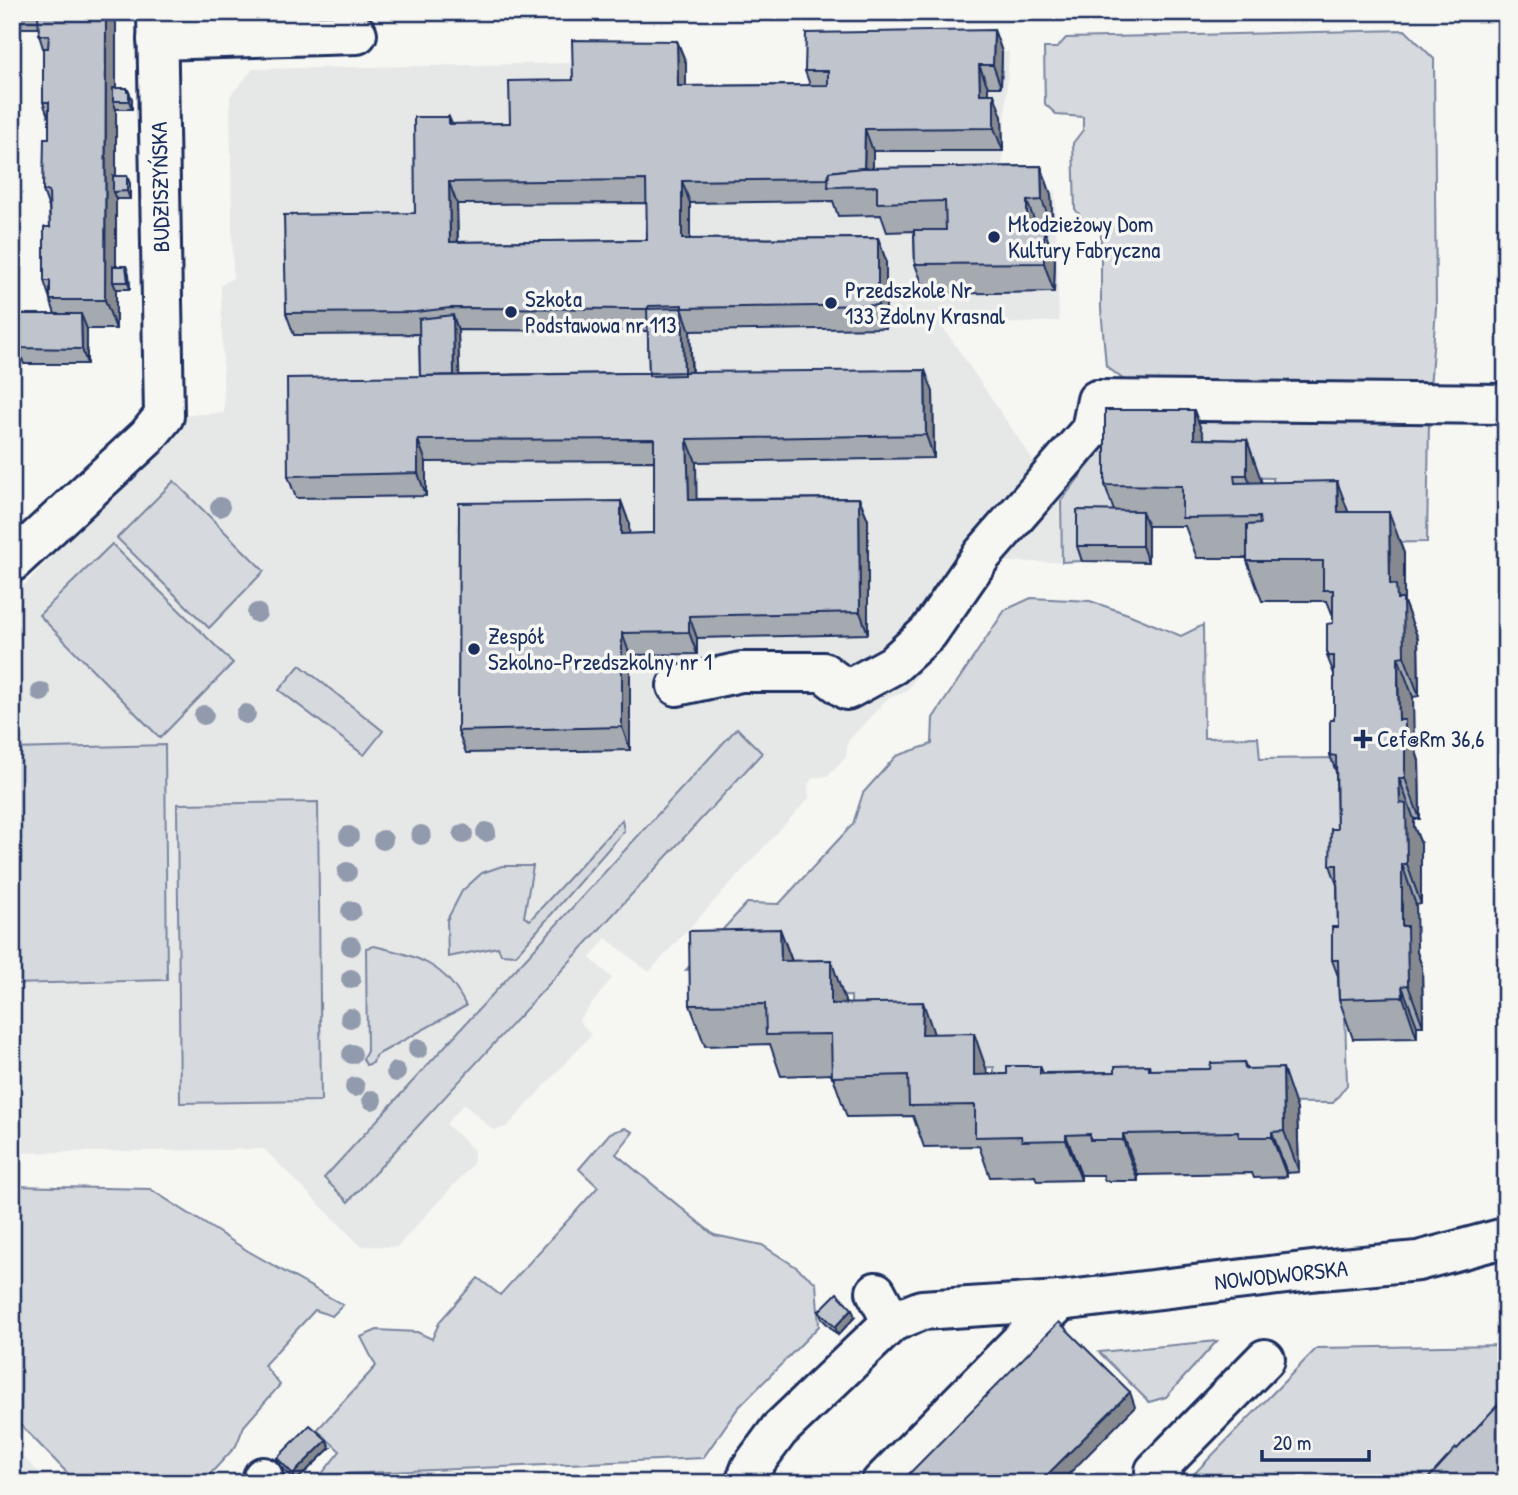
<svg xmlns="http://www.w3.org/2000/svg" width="1518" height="1495" font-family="'Patrick Hand',sans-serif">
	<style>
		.built { fill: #e6e7e7 }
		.green { fill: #d6d9dd; stroke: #78849e; stroke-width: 2 }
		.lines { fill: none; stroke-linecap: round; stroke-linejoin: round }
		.minor-casing { stroke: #1b2f5e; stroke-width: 44 }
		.minor { stroke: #f6f6f2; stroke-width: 38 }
		.tree { fill: #929bae }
		.wall { fill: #a5a9b0; stroke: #1b2f5e; stroke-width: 2; fill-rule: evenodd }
		.shaded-wall { fill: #868990; stroke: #1b2f5e; stroke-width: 2 }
		.building { fill: #c0c4cd; stroke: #1b2f5e; stroke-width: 2; fill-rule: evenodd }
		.poi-dot { fill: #1b2f5e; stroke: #f6f6f2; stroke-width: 2.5 }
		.labels { text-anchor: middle; stroke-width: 7; stroke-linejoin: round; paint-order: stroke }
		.street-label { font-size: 23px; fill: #1b2f5e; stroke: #f6f6f2 }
		.poi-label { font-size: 23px; fill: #1b2f5e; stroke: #f6f6f2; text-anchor: start }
	</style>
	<rect width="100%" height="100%" fill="#f6f6f2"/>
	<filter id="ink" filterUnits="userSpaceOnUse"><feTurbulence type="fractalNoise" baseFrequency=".0143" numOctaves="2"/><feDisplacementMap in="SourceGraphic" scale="14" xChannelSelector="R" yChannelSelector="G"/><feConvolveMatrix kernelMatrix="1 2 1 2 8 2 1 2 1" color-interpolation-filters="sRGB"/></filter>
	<g filter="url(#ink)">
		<g class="built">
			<path d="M1009,52L1001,188L1055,191L1059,321L943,327L1059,499L1061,562H994L906,692L888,698L872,715L848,741L846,757L828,776L813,778L808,784L809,798L649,972L606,938L590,958L612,978L579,1020L591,1035L507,1127L493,1130L464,1104L446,1124L474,1150L473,1164L397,1247L361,1246L264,1149L12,1153V598L185,415L224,413L221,285L233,278L230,96L253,69L580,63H686V108L835,107L814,55Z"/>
			<path d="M12,1447L50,1483H12Z"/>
		</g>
		<g class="green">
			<path d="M1405,30L1434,59L1436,308L1430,389L1129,384L1106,366L1101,308V223L1084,221L1075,209L1073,143L1083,130V117L1057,115L1045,104L1044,48H1057L1066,38Z"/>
			<path d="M1126,417L1429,421L1427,542L1365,543L1276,512L1273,478L1220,477L1115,519L1079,521L1081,561L1062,562L1061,501Z"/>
			<path d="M174,481L264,571L209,628L117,538Z"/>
			<path d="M112,544L233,663L160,738L39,615Z"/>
			<path d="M1031,598L1090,601L1128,614L1181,636L1203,625L1204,738L1258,737L1260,759L1338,758L1347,1085L1333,1103L994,1101V1067L943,1070L852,1038L851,996L801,997L800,965L686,970L747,903L779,904L853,824L863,793L896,756L932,744L933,718L1005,610Z"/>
			<path d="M300,665L383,731L364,755L279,690Z"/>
			<path d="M737,728L762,753L348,1202L324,1178Z"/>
			<path d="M165,745L167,980L12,984V749Z"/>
			<path d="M318,802L321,1101L180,1103L177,804Z"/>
			<path d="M622,820L624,831L516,955L501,954L498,947L448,957L447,920L462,891L482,873L502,866H533L524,917L530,920Z"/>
			<path d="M374,946C417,956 446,964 466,1006L375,1056L373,1063L366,1065L363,1059L367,1051L366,948Z"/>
			<path d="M625,1128L633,1132L616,1154L714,1235L762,1245L796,1267L816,1283L819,1326L738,1408L703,1458L321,1475L340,1451L317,1430L376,1366L361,1337L377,1330L417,1332L432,1339L440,1321L478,1278L500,1295L598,1187L579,1169L610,1133Z"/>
			<path d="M12,1186L150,1189L248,1251L343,1305L332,1316L315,1310L264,1365L280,1385L244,1426L236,1446L202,1483H77L12,1416Z"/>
			<path d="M1217,1341L1166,1397L1149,1402L1099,1352Z"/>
			<path d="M1506,1345V1483H1195L1190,1478L1317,1348Z"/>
		</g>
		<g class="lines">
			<g class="minor-casing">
				<g id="minor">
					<path d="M157,40L357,34"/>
					<path d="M12,562L147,437L164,416L157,12"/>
					<path d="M677,686L741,672H823L847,690L893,665L928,633L982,555L1091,430L1097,400L1506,404"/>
					<path d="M876,1292L892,1322"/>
					<path d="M263,1477L264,1483"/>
					<path d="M745,1483L751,1468L779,1430L892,1322L922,1310L1060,1301L1320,1270L1418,1261L1500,1239"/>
					<path d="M881,1483L1060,1301"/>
					<path d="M1166,1483L1155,1471L1265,1359"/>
				</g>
			</g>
			<use href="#minor" class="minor"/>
		</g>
		<g class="tree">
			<circle cx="220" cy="507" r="10"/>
			<circle cx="257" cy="613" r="10"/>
			<circle cx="41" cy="692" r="10"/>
			<circle cx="246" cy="714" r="10"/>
			<circle cx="204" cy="715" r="10"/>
			<circle cx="486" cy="832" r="10"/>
			<circle cx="463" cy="834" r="10"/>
			<circle cx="421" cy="835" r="10"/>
			<circle cx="349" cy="836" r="10"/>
			<circle cx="383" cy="840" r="10"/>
			<circle cx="347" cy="872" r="10"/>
			<circle cx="351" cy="911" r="10"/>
			<circle cx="351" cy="946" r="10"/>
			<circle cx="351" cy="979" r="10"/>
			<circle cx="350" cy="1018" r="10"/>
			<circle cx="418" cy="1049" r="10"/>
			<circle cx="352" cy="1054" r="10"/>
			<circle cx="396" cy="1072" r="10"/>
			<circle cx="355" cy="1087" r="10"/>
			<circle cx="372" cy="1100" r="10"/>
		</g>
		<g class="wall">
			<path d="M12,12H115L114,19L116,24V88H127L132,99V109H116V176H127L130,184V199H116V266H126L129,274L130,289H116V329H87V364H24L18,348L55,314L44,281L50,227L49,208L43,191L49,138V119L43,102V48L39,35V28H12Z"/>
			<path d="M994,30L1002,52L1001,87H988V94L1002,117L1003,151H873V168L1041,166L1051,195L1053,229L1044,230L1055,259L1054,292L926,294L915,264L914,231L887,232L881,215L838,216L833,201L690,203V239L878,238L886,261V328L690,331L692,372L933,392L934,458L696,462V499L859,498L868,520V634L697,638V654L630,655V750L466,753L458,731L621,501L629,523V534L654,533V461L426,462V496L296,498L288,476L420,376L419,334L294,335L286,313L415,213L449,117L452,124L510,123L573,80L677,41L686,63V86L810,85L805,71ZM647,203V240L458,242L457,204ZM458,330L648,331L649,373L459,375Z"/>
			<path d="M1205,439L1247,440L1261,482L1348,512L1404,553V602L1418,639L1419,696L1413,697V728L1414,745L1419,761L1420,819H1414V827L1421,844V904L1416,905V935L1417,952L1422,967L1423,1026H1417V1038L1353,1039L1339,999L1338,976L1332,960L1338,927L1337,885L1330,865L1337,829L1336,772L1330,755L1334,720V674L1327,656L1333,623V616L1327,601H1262L1247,561V558H1197L1185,526H1148V562L1082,561L1077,546L1114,511L1105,485Z"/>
			<path d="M780,929L792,961L831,960L845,1003L934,1034L988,1074H1007L1040,1066L1043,1073L1115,1072L1149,1065L1151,1070L1210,1069L1244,1062L1247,1069L1297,1109L1299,1172L1287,1173V1177L1254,1178L1252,1173L1138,1175V1181H1105L1103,1175H1081V1180L1037,1181L1035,1176L990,1177L979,1146L924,1147L913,1116L847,1117L832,1074L781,1076L770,1044L705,1046L690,1005Z"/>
			<path d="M819,1311L855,1317L838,1335L822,1319Z"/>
			<path d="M330,1448L296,1481L280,1466L277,1458Z"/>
		</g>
		<g class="shaded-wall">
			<path d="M106,12H112L116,24V101H113L116,109V192H113L116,199V282H113L116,289V329L105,300Z"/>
			<path d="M994,30L1002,52L1001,87L993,65Z"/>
			<path d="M677,41L686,63V109L678,86Z"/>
			<path d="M979,65L988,87V116L980,94Z"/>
			<path d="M127,88L132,99V109L129,101Z"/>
			<path d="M994,94L1002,117L1003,151L994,128Z"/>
			<path d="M865,129L873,151V186L864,175Z"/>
			<path d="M1041,166L1051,195L1053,229L1042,200Z"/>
			<path d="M127,176L130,184V199L127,191Z"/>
			<path d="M682,181L690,203V261L682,239Z"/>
			<path d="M449,182L457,204L458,264L450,242Z"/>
			<path d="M1027,201L1038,230L1027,229Z"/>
			<path d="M1044,229L1055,259L1054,292L1044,263Z"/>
			<path d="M878,238L886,261V328L878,305Z"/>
			<path d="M126,266L129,274L130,289L128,282Z"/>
			<path d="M682,308L690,331L692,395L684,372Z"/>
			<path d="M81,314L87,329V364L82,349Z"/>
			<path d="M453,315L458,330L460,397L454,382Z"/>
			<path d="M925,370L933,392L934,458L926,435Z"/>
			<path d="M1194,410L1209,451L1194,439Z"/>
			<path d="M687,439L696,462L697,522L689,500Z"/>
			<path d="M418,440L426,462V496L418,473Z"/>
			<path d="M1247,440L1261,480L1262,516L1247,475Z"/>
			<path d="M1337,481L1352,522L1338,512Z"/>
			<path d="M859,498L868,520V634L860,612Z"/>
			<path d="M621,501L629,523L630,556L621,534Z"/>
			<path d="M1142,511L1148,526V562L1142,546Z"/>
			<path d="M1389,512L1404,553V602L1418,639L1419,696L1404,656L1390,584Z"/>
			<path d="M689,616L697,638V654L689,632Z"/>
			<path d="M622,633L630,655V750L622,727Z"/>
			<path d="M1398,657L1413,697L1414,745L1419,761L1420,819L1405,778L1399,720Z"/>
			<path d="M1399,778L1414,819V827L1421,844V904L1407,864L1400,803Z"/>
			<path d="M1402,864L1416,905L1417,952L1422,967L1423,1026L1408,985L1402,926Z"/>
			<path d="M780,929L795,970L781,961Z"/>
			<path d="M831,960L845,1001L846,1044L831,1004Z"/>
			<path d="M1402,986L1417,1026V1038L1403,997Z"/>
			<path d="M923,1002L937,1043L922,1034Z"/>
			<path d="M974,1033L988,1074L989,1115L974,1075Z"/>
			<path d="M1283,1068L1297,1109L1299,1172L1284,1131Z"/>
			<path d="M1272,1132L1287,1173V1177L1272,1137Z"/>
			<path d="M1123,1134L1138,1175V1181L1123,1140Z"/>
			<path d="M1066,1135L1081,1175V1180L1066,1140Z"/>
			<path d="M852,1309L855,1317L838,1335L835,1327Z"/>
			<path d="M1130,1392L1135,1407L1060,1483H1039Z"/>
			<path d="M327,1440L330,1448L296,1481L293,1474Z"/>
		</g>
		<g class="building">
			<path d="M38,12H106L105,300H50V281H44V227H50L49,191H43L44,138H49V102H43V48H48L49,35H39Z"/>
			<path d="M994,30L993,65H979L980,94H994V128L865,129L864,168L829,172L828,179L682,181V239L878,238V305L682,308L684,372L649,373L647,309L450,308L416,312L286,313L284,215L415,213L414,117H449V124L510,123L509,81L573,80L572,40L677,41L678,86L828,85V71H805L806,33ZM646,180L647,240L450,242L449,182ZM682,305V308L647,309L649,306Z"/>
			<path d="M113,88H127V92H129V101H113Z"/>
			<path d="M1041,166L1042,200L1027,201V229H1044V263L915,264L914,230H946L945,201L877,203V186L828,187L829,172L862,168Z"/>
			<path d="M113,176H127V191L113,192Z"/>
			<path d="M113,266H126L128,282H113Z"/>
			<path d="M19,314H81L82,349L18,348Z"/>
			<path d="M453,315L454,375L420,376L419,319Z"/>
			<path d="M925,370L926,435L687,439L689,500L859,498L860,612L689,616V632L622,633V727L458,731L459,503L621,501V534L654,533V439L418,440V473L288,476L287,378L631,373H649V376L684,375V372Z"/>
			<path d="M1105,410H1194V439L1247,440V475H1234L1235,483L1337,481L1338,512H1389L1390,584L1396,585L1397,599H1403L1404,656L1398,657V688L1399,720H1405V778H1399L1400,803L1406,804L1407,864H1402V926H1407L1408,985L1402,986L1403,997L1339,999L1338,960H1332V927H1338L1337,865H1330L1331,829H1337L1336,756L1330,755V720H1334V656H1327V624L1333,623V590H1323V561H1247V525L1260,524L1259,517L1182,518V486L1105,485Z"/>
			<path d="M1077,510L1142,511V546H1077Z"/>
			<path d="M780,929L781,961L831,960V1004L923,1002L922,1034L974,1033V1075L1007,1074V1066H1040V1074L1115,1072V1066L1149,1065V1070L1210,1069L1211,1063L1244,1062L1245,1069L1283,1068L1284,1131L1272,1132V1137H1239L1238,1132L1123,1134V1140H1090V1134L1066,1135V1140L1022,1141L1021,1136L975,1137V1105L909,1106L908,1075L832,1077L831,1034L766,1035L765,1004L690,1005L689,931Z"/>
			<path d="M837,1293L852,1309L835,1327L819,1311Z"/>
			<path d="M1059,1322L1130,1392L1039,1483H900Z"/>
			<path d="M1506,1396V1483H1424L1456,1448L1457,1449Z"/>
			<path d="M310,1425L327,1440L293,1474L277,1458Z"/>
		</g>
	</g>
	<g class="poi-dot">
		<circle cx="994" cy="237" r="7"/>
		<circle cx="831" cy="303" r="7"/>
		<circle cx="511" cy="312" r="7"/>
		<circle cx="474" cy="649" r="7"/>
		<path d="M1359.5 728.5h7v7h7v7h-7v7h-7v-7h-7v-7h7z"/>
	</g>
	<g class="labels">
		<g class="street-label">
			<text transform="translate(160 187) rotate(-91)" y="8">BUDZISZYŃSKA</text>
			<text transform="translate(1281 1275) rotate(-6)" y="8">NOWODWORSKA</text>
		</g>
		<g class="poi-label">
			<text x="1008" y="232">Młodzieżowy Dom<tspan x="1008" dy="26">Kultury Fabryczna</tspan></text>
			<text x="845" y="298">Przedszkole Nr<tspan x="845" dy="26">133 Zdolny Krasnal</tspan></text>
			<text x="525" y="307">Szkoła<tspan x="525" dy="26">Podstawowa nr 113</tspan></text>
			<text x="488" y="644">Zespół<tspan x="488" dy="26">Szkolno-Przedszkolny nr 1</tspan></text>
			<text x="1377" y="747">Cef@Rm 36,6</text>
		</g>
	</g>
	<rect width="1518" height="1495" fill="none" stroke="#f6f6f2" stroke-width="42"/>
	<rect x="21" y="21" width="1476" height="1453" fill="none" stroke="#1b2f5e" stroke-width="2.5" filter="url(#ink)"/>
	<path d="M1262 1450v10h107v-10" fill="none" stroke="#1b2f5e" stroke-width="3.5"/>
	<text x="1273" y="1450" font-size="21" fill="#1b2f5e" stroke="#f6f6f2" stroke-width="5" paint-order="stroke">20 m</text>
</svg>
